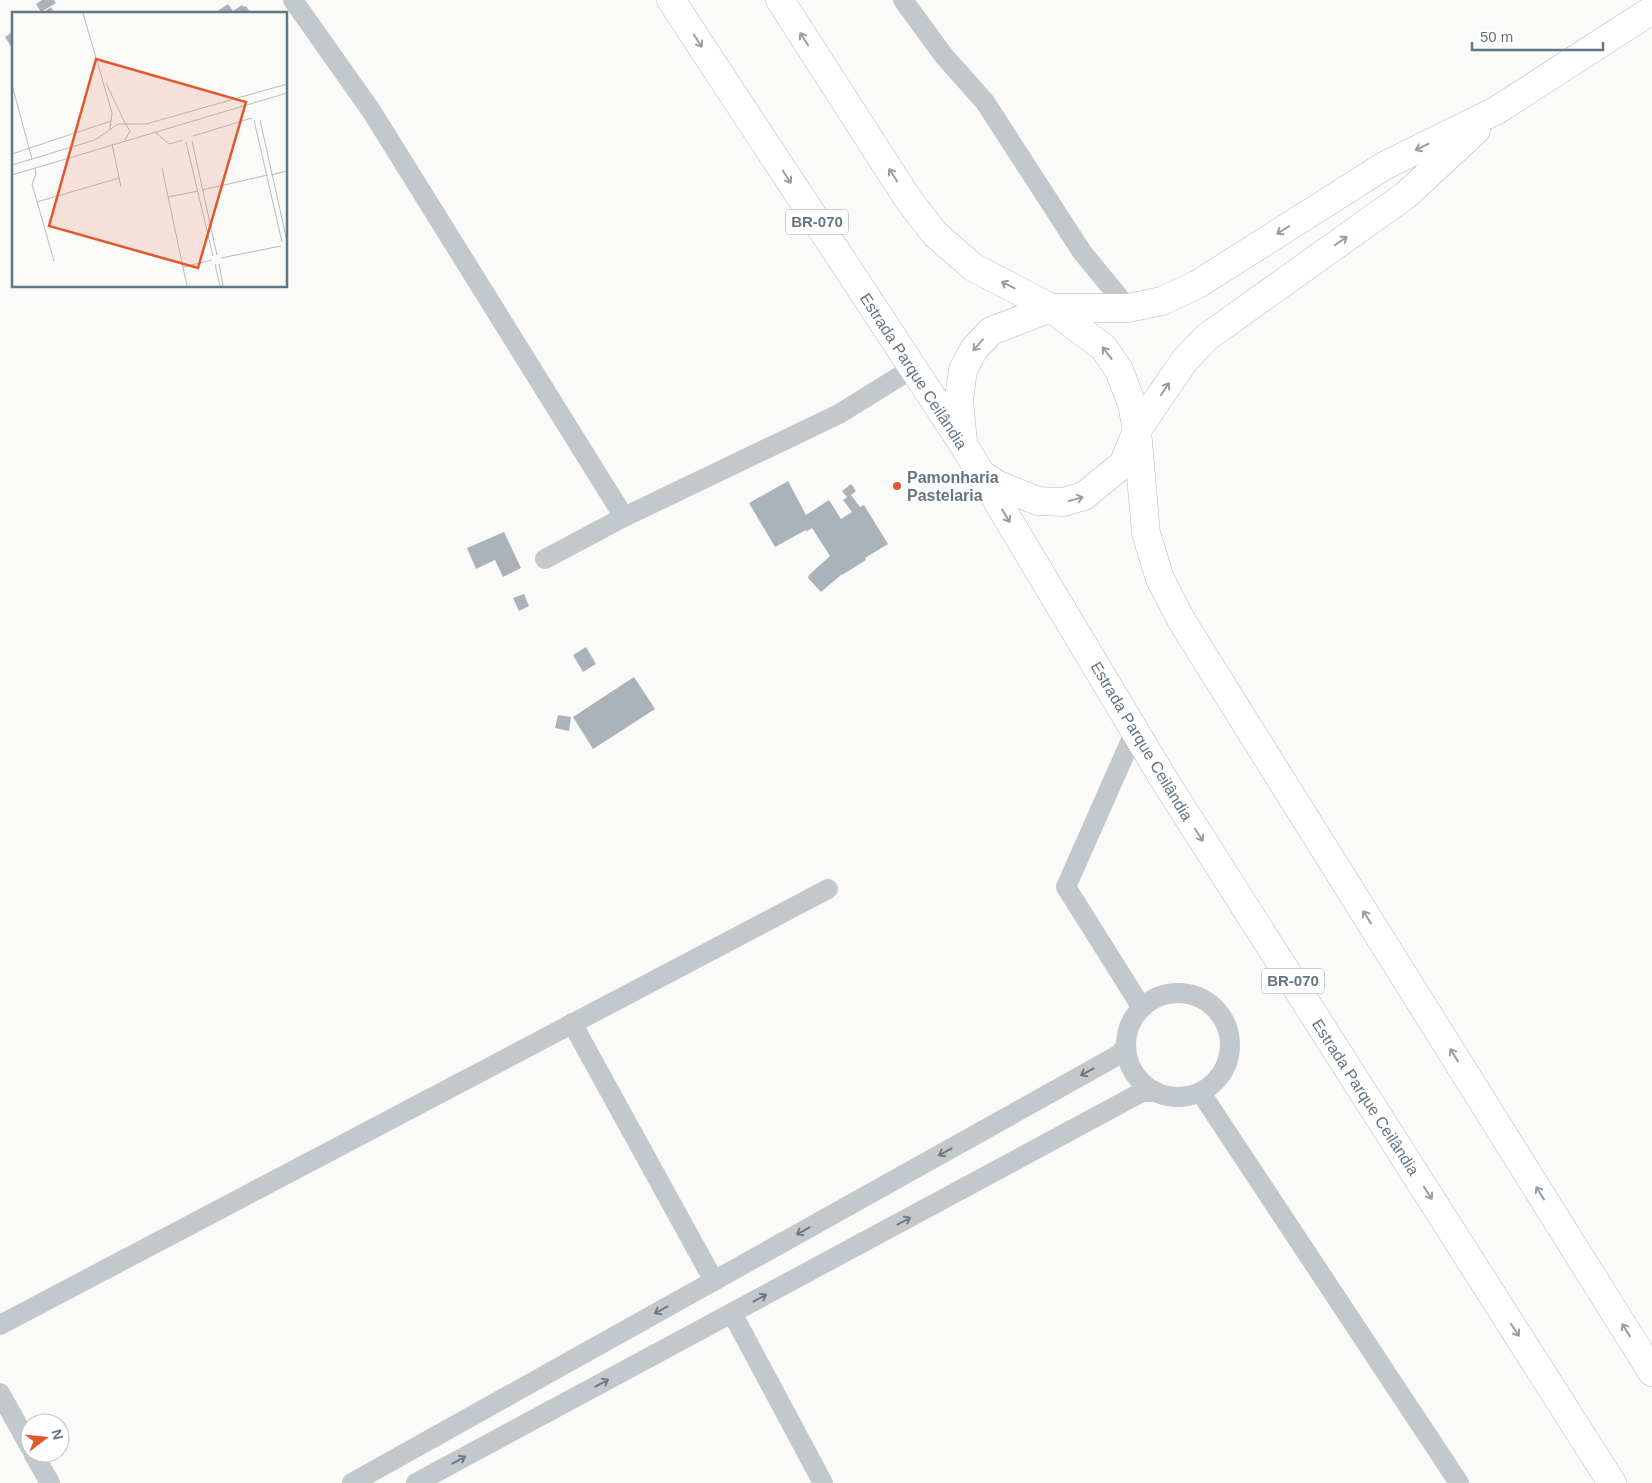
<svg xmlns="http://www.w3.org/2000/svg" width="1652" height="1483" font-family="Helvetica,sans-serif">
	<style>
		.building { fill: #aab3b9 }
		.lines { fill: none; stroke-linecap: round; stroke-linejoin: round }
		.secondary-casing { stroke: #b3babf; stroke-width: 29 }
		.motorway-casing { stroke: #b4b9bd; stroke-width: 29 }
		.minor { stroke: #c3c8cc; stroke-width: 20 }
		.secondary { stroke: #fff; stroke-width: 28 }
		.motorway { stroke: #fff; stroke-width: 28 }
		.oneway { stroke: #939fa8 }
		.oneway2 { stroke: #6a7a87 }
		.poi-dot { fill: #e4572e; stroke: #fff; stroke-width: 2 }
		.labels { text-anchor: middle; stroke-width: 5; stroke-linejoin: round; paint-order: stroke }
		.shield { fill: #fff; stroke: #939fa8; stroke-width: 1 }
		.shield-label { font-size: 15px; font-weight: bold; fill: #657683 }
		.street-label { font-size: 16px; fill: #657683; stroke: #fff }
		.poi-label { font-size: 16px; font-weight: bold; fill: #657683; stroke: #fff; text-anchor: start }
		.inset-road { fill: none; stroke: #b5bdc2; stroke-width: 1 }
		.view { fill: #e4572e; fill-opacity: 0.15; stroke: #e4572e; stroke-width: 2.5 }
		.inset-edge { fill: none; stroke: #657683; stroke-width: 2.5 }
	</style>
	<rect width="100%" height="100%" fill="#fafaf8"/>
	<g class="building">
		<path d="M42,0H54L56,3L41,12L36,4Z"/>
		<path d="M228,4L233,11L242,5L244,7L246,6L251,14H213Z"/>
		<path d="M51,7L55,14H41Z"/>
		<path d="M14,31V51L5,37Z"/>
		<path d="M788,481L806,515L829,500L841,519L852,512L843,500L847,497L842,491L851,484L856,491L851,495L860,507L864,505L888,544L865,558L866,560L842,575V574L821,592L808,578L809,575L830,556L812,528L806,532V530L775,547L749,503Z"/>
		<path d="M504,532L521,568L503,577L495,560L476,569L467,548Z"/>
		<path d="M524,594L529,606L519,611L513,598Z"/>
		<path d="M586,647L596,664L583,672L573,655Z"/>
		<path d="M634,677L655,709L593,749L573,717Z"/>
		<path d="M558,715L571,717L569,731L555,728Z"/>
	</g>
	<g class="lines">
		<g class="secondary-casing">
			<g id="secondary">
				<path d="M1051,308H1128L1162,301L1198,284L1384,166L1497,110L1652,10"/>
				<path d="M1137,430L1185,360L1207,337L1406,195L1476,130"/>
			</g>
		</g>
		<g class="motorway-casing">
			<g id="motorway">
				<path d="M671,0L963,444L1163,778L1612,1483"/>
				<path d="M780,0L908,199L935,234L973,267L1051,308L1104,348L1119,370L1132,404L1137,430L1146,533L1160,579L1183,623L1652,1372"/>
				<path d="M963,443L959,399L963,370L974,349L991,331L1051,308"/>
				<path d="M981,474L998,485L1038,501L1063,502L1084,496L1123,464L1137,431"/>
			</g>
		</g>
		<g class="minor">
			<path d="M293,0L372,112L624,517"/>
			<path d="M903,0L944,56L985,102L1082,252L1128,308"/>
			<path d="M545,559L624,517L839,414L913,368"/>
			<path d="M1135,731L1066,887L1142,1008"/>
			<circle cx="1178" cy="1045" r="52"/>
			<path d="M572,1023L714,1281"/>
			<path d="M1201,1093L1459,1483"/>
			<path d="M732,1313L823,1483"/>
			<path d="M0,1325L828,889"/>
			<path d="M0,1393L30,1447"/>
			<path d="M33,1453L50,1483"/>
			<path d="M352,1483L1120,1054L1126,1045"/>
			<path d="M416,1483L1142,1092H1156"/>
		</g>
		<use href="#secondary" class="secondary"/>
		<use href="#motorway" class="motorway"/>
	</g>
	<defs><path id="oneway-shaft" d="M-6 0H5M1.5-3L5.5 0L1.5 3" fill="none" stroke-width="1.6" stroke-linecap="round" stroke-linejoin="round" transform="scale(1.25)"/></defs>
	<g class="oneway">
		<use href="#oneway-shaft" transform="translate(804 39) rotate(-123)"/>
		<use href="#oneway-shaft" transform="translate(698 41) rotate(57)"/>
		<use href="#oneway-shaft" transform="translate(1422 147) rotate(154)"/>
		<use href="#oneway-shaft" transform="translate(893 175) rotate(-123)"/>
		<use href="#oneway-shaft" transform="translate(787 177) rotate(57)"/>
		<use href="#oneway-shaft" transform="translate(1283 230) rotate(148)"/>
		<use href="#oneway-shaft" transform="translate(1341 241) rotate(-35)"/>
		<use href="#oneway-shaft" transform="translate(1008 285) rotate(-153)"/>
		<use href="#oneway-shaft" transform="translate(978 345) rotate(131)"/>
		<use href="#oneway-shaft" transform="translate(1107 353) rotate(-128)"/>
		<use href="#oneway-shaft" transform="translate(1165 389) rotate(-56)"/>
		<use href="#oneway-shaft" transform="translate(1076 499) rotate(-15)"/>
		<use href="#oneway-shaft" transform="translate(1006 516) rotate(59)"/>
		<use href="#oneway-shaft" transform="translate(1199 835) rotate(57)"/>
		<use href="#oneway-shaft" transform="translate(1367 917) rotate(-122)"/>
		<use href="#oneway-shaft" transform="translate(1454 1055) rotate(-122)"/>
		<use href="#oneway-shaft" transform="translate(1428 1193) rotate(57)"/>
		<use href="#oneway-shaft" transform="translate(1540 1193) rotate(-122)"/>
		<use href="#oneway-shaft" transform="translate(1515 1330) rotate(57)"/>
		<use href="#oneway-shaft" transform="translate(1626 1330) rotate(-122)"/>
	</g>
	<g class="oneway2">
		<use href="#oneway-shaft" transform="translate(1087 1072) rotate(151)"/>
		<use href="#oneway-shaft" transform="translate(945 1152) rotate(151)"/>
		<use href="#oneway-shaft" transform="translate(904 1221) rotate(-28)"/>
		<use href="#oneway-shaft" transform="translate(803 1231) rotate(151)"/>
		<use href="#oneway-shaft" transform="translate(760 1298) rotate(-28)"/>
		<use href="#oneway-shaft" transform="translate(661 1310) rotate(151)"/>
		<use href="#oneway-shaft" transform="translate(602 1383) rotate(-28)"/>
		<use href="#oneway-shaft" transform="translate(459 1460) rotate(-28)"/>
	</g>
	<circle class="poi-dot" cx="897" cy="486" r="5"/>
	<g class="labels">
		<g class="shield">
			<rect x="786" y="209.5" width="62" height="25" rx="4"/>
			<rect x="1262" y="968.5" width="62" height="25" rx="4"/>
		</g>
		<g class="shield-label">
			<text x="817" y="227">BR-070</text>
			<text x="1293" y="986">BR-070</text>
		</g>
		<g class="street-label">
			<text transform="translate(914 371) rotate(57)" y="6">Estrada Parque Ceilândia</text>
			<text transform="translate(1142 741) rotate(59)" y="6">Estrada Parque Ceilândia</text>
			<text transform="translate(1366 1097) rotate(57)" y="6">Estrada Parque Ceilândia</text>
		</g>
		<g class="poi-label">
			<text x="907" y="483">Pamonharia<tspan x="907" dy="18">Pastelaria</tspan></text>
		</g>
	</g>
	<g transform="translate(12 12)">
		<rect width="275" height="275" fill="#fafaf8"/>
		<path class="inset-road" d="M71,1L100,101L98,117M94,71L113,111M0,73L20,147M242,108L270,230M248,108L275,229M143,120L157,132L171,128M181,124L240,106M113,128L118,119L113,111M180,129L205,243M174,130L201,244M100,132L109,175M0,142L99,109M0,153L83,128L106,112H134L275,72M23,156L24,162L20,172L42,249M150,156L175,274M0,163L275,81M259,163L275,159M190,178L256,163M156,185L186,179M25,190L107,166M209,246L269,234M203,252L208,274M207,252L211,274M171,255L200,248"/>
		<path class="view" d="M84,47L234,90L186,256L37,214Z"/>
		<rect width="275" height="275" class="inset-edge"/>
	</g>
	<g transform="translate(45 1438) rotate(74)"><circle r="24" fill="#ffffff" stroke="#c1c8cd"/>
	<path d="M0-4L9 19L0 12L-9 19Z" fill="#e4572e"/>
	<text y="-8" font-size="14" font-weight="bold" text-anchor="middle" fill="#657683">N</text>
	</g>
	<path d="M1472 42v8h131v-8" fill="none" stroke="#657683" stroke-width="2.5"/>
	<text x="1480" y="42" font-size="15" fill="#657683" stroke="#ffffff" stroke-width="4" paint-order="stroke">50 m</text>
</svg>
